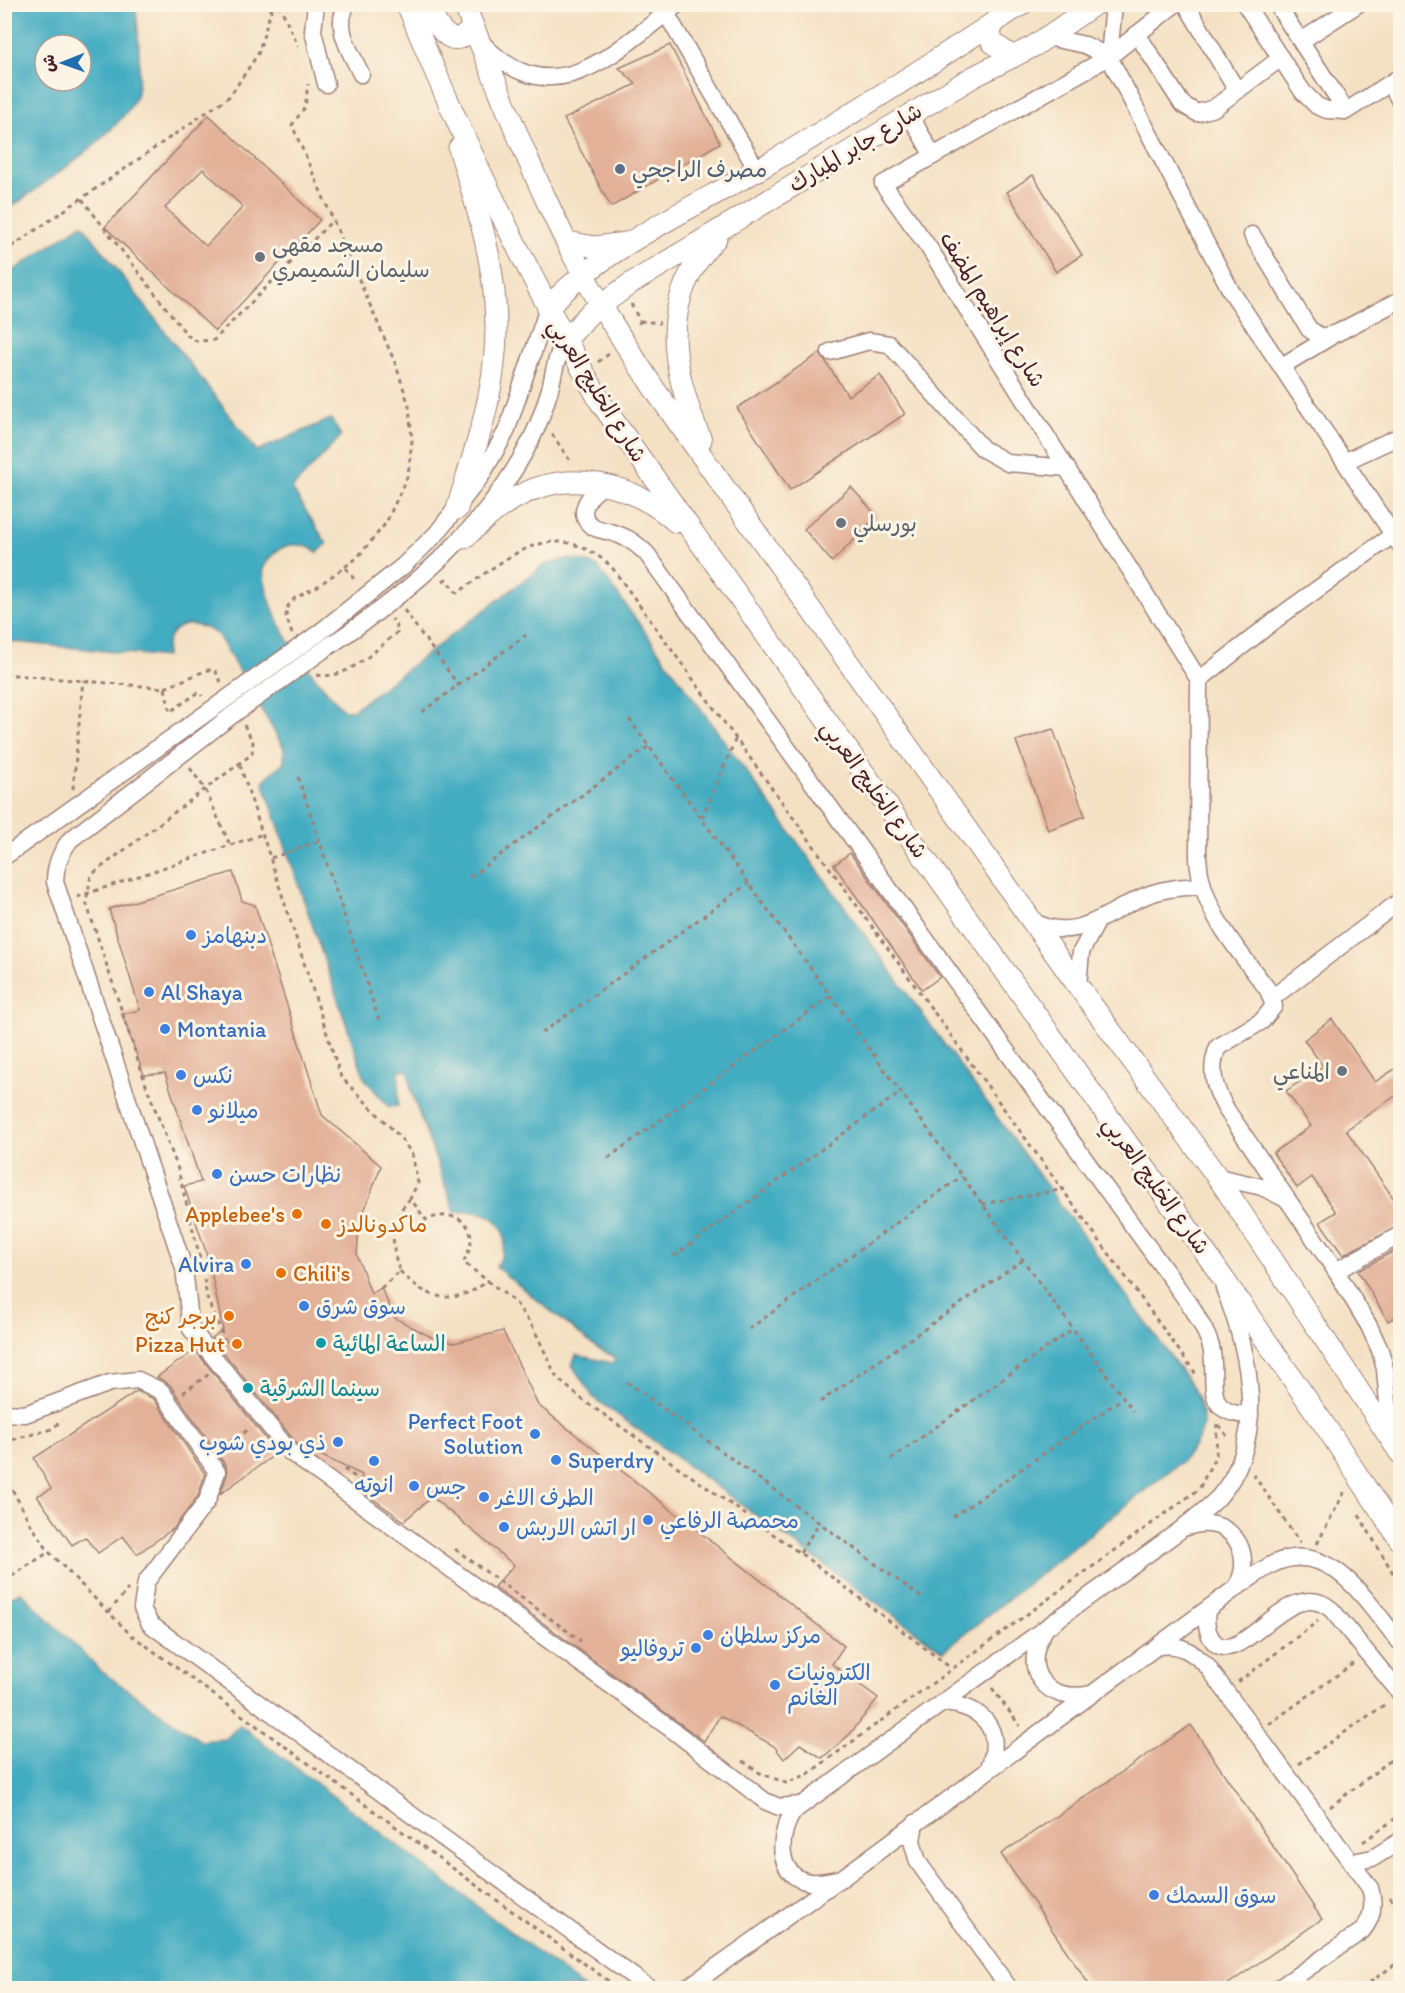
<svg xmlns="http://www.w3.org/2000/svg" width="1405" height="1993" font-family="Itim,'Playpen Sans Arabic',sans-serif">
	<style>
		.water { fill: #42acc1; stroke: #466676; stroke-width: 1.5; fill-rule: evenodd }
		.building { fill: #e3b198; fill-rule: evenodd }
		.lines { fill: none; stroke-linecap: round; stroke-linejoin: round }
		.minor-casing { stroke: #9f8078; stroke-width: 19 }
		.major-casing { stroke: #9f8078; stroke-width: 23 }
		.path { stroke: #9f8078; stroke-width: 3; stroke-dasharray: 4.5 4.5; stroke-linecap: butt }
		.minor { stroke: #fff; stroke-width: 16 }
		.major { stroke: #fff; stroke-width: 21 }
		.minor-bridge-casing { stroke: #9f8078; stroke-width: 19; stroke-linecap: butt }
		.minor-bridge { stroke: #fff; stroke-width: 16 }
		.service-dot { fill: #5c6f8a; stroke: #fcf5e5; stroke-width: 2 }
		.worship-dot { fill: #6b7280; stroke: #fcf5e5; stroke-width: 2 }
		.shop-dot { fill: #3f7fe0; stroke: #fcf5e5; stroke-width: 2 }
		.food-dot { fill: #e8710a; stroke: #fcf5e5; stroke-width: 2 }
		.culture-dot { fill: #0f9aa8; stroke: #fcf5e5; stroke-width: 2 }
		.labels { text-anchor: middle; stroke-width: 6; stroke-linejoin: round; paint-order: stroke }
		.street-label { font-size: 22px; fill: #4a1f2b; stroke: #fcf5e5 }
		.service-label { font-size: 22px; fill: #4e5e75; stroke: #fcf5e5; text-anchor: start }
		.worship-label { font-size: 22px; fill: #5b616d; stroke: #fcf5e5; text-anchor: start }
		.shop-label { font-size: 22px; fill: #366cbe; stroke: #fcf5e5; text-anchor: start }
		.food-label { font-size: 22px; fill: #c56008; stroke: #fcf5e5; text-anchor: end }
		.culture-label { font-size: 22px; fill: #0d838f; stroke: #fcf5e5; text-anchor: start }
	</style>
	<rect width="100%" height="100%" fill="#fcf5e5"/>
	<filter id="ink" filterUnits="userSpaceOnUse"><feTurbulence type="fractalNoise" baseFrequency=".0167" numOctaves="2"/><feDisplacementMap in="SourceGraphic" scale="12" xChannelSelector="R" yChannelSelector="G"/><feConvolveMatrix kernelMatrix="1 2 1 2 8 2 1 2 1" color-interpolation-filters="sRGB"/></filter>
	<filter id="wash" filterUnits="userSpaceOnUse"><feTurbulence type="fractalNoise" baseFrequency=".008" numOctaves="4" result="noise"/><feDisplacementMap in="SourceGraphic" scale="24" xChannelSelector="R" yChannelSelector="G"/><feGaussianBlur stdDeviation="1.35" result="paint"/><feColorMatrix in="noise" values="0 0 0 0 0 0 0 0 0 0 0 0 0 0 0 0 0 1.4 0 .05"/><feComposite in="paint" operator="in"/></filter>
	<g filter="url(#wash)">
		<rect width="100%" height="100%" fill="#f4e1c4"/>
		<g class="water">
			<path d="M5,4L135,5C138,24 143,84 134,101C113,139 40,185 5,212ZM45,45H81V81H45Z"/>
			<path d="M82,224L257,451L331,419L341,436L292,489L327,544L318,552C294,538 275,545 263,569C269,625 308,671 344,710H353L544,565C567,557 576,557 598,567L1192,1386C1209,1420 1207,1432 1182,1461L943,1651L593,1397L572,1365L576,1355L613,1363L615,1357L597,1348L496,1267C518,1232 495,1205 455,1213L411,1091L409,1071L399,1070L398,1106L389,1107L365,1079L263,781L284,762V748L218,635C193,618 165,621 166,657L5,641L4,304C11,294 11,285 7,275Z"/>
			<path d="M21,1592L101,1671L201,1741L225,1739L240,1725L584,1988H5L4,1600Z"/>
		</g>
		<g id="blocks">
			<g class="building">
				<path d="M670,45L720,143L611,207L564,119L636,84L619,68Z"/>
				<path d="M209,115L320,220L215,331L105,227ZM203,169L243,207L206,246L165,208Z"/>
				<path d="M1033,175L1082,255L1056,272L1007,192Z"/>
				<path d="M820,353L848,396L880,375L905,414L790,490L737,408Z"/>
				<path d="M851,487L877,516L832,562L804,529Z"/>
				<path d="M1053,729L1085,816L1048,830L1016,741Z"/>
				<path d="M850,853L940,977L922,990L834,865Z"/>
				<path d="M233,872L242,901L255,905L322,1115L381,1166L359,1225L357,1255L371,1294L381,1288L395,1318L433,1338L454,1343L503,1331L538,1405L844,1646L832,1664L878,1698L850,1734L822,1758L800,1744L784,1759L774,1746L720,1716L704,1741L494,1587L514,1565L432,1497L404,1521L359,1489L362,1475L297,1444L212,1338L223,1330L209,1261L184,1186L201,1182L165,1073L144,1075L122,1014L140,1010L109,909Z"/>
				<path d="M1332,1019L1375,1082L1401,1065V1092L1346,1130L1401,1209V1225L1343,1255L1320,1222L1336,1212L1312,1177L1297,1188L1273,1153L1311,1126L1286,1091L1323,1066L1304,1040Z"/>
				<path d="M1401,1247V1314L1388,1321L1358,1271Z"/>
				<path d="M195,1350L277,1453L220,1494L227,1475L226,1466L170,1385L157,1377Z"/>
				<path d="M137,1391L154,1399L205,1474L198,1496L174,1528L137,1554L123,1536L98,1553L85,1537L72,1545L37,1496L51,1489L34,1458Z"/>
				<path d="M1191,1725L1322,1919L1221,1989H1092L1001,1854Z"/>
			</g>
		</g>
	</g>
	<g filter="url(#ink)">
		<use href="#blocks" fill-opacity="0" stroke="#9f8078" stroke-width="1.5"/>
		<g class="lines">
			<g class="minor-casing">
				<g id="minor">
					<path d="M316,4L313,31L326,84"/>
					<path d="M347,4C333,28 351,52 361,74"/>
					<path d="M1114,4L1109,57L1231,291L1400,545"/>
					<path d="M1175,4L1109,57L883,184L929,248L1199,680"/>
					<path d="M1186,4L1237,91"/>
					<path d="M1245,4L1303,92L1317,106L1327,110L1346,111L1400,77"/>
					<path d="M1280,4L1281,11L1346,111"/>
					<path d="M666,13L757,170"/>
					<path d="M1137,34L1182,104L1197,113L1214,108L1281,58"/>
					<path d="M1047,37L1085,45L1109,57"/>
					<path d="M1301,41L1358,4"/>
					<path d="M483,44C555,119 616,50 678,4"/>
					<path d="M1391,83L1400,102"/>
					<path d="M910,115L933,156"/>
					<path d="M1252,235L1309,329L1321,337L1337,333L1400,300"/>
					<path d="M830,352L869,341L889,344L983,449L1008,463L1067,468"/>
					<path d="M1282,366L1330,337"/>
					<path d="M1346,461L1400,436"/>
					<path d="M605,486C590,492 574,514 592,526C597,530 604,530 610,532C626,536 636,543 647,554L1193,1309C1199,1321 1208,1334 1211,1347C1219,1380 1199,1414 1250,1415"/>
					<path d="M319,633L403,566L437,533L481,476L506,432L548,308"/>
					<path d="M329,646C410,592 486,529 531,440C539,424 545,406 550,389C554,373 556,355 565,341"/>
					<path d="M231,716L70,840C60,853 55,866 55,882L184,1268L191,1329L290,1452L675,1732L765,1801L779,1807L800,1805"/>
					<path d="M4,857L222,702"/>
					<path d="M1032,921C1079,946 1110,908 1150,894C1167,888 1184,887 1202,886"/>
					<path d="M1078,986L1081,952L1096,924"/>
					<path d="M1272,998L1400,901"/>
					<path d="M1218,1177L1262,1187L1286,1199"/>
					<path d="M1336,1271L1400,1235"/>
					<path d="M1224,1288C1250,1353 1269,1440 1218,1498C1206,1510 1192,1520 1179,1531L795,1810C778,1831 774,1877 810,1882C821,1883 832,1880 842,1878L1236,1588C1248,1580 1261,1570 1275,1563C1332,1538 1369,1606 1400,1642"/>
					<path d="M4,1413L25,1414L110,1383L138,1380L161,1391L217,1472L207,1501L146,1582L142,1608L150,1624L649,1988"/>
					<path d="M1391,1437L1385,1369L1380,1350L1369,1326L1336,1271L1228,1112C1215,1091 1208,1071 1218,1047L1262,1021L1274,1006L1268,990C1238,949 1201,911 1198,858L1199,680L1283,614L1394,534"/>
					<path d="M1187,1527C1229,1512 1257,1552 1236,1588"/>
					<path d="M1207,1611C1204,1628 1212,1655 1235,1645C1264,1633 1298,1580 1332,1610L1400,1693"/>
					<path d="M1044,1631C1019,1671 1047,1704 1091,1694"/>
					<path d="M1159,1646C1180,1643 1193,1652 1207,1666L1370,1888C1375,1904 1373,1918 1362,1931L1279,1988"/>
					<path d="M943,1703C982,1706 1005,1729 988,1770"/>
					<path d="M915,1823L912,1841L918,1862L1009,1988"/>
					<path d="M1352,1862L1373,1858L1400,1841"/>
					<path d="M687,1988L837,1881"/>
				</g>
			</g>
			<g class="major-casing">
				<g id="major">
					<path d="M407,4C462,141 528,275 601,403L1209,1258L1330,1433L1400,1540"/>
					<path d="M426,4C435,23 452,57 473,26"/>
					<path d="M464,4C499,89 532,176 574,257C598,303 627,347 655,390L1078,986L1221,1182L1400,1453"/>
					<path d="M996,21L990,30L992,42L1012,57"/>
					<path d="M567,242L595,247L626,243"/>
					<path d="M548,308C595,253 692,208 756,171C847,118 934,62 1022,4"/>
					<path d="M565,341L589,314L630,284L973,77L1034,46L1095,4"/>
					<path d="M701,440C671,368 657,300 716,238"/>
					<path d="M457,509C471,461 489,413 494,363C503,288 481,218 459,148"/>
					<path d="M464,538C481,523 498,506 519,496C570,468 634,484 676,522"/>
				</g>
			</g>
			<g class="path">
				<path d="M279,4L298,46"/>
				<path d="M82,199L187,335L197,341L214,340L333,220"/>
				<path d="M4,252L230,96L258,54L273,4"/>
				<path d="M631,304L640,321L637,328"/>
				<path d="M640,321L660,323"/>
				<path d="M598,362L609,354"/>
				<path d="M552,434L572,464"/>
				<path d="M346,568L356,582"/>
				<path d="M443,581L446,579L457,593C510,557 551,514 611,566L1196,1374"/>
				<path d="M404,610L459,686"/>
				<path d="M292,634L286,616L288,606L295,598L318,586L357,558L386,523L408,475L412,441L409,406L396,365L292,125L305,107L308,84"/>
				<path d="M4,674L165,688L170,712L199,692L202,696"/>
				<path d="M317,675C348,681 377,648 399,631L392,619"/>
				<path d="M165,688L207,670H215L221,682"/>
				<path d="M422,712L526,635"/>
				<path d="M629,719L1133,1411"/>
				<path d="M240,765L341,1077L400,1137L412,1154L418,1183L410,1198L426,1220C461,1205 484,1231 463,1262L515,1302L534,1329L557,1378L583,1400L800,1553L951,1668"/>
				<path d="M190,768L205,789L230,845"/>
				<path d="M298,777L379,1020"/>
				<path d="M73,789L83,680"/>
				<path d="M702,818L736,738"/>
				<path d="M271,858L320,841"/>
				<path d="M470,877L649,746"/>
				<path d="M77,897L263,834"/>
				<path d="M542,1033L749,883"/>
				<path d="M608,1158L831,996"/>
				<path d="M982,1204L1065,1189"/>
				<path d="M674,1256L901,1092"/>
				<path d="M200,1258L177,1166L147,1088L86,902L91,875L252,754L253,742L244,725"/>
				<path d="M400,1271C428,1302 456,1306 489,1280"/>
				<path d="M204,1279L207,1298L226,1343"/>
				<path d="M381,1288L400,1271C390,1248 390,1218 410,1199"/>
				<path d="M749,1329L962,1176"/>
				<path d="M627,1382L922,1598"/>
				<path d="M183,1393L209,1374"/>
				<path d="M820,1402L1023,1260"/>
				<path d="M1219,1425L1229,1439"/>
				<path d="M4,1442L52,1429L62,1420"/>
				<path d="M221,1448L251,1428"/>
				<path d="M891,1459L1073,1329"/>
				<path d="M344,1469L372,1489"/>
				<path d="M4,1474L30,1523L49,1552L130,1634L618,1988"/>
				<path d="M1253,1474L1300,1543"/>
				<path d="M1359,1515L1400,1585"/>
				<path d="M953,1517L1123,1398"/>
				<path d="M1317,1544L1345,1491"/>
				<path d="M455,1549L581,1641"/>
				<path d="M800,1553L819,1523"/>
				<path d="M4,1581L49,1552"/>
				<path d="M109,1612L128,1589"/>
				<path d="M1238,1682L1318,1621"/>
				<path d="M992,1688L1020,1726"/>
				<path d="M1269,1724L1354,1663"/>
				<path d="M743,1761L760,1773L786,1783L808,1774L1199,1489L1216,1455L1217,1424"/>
				<path d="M1299,1764L1387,1703"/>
				<path d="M1330,1807L1400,1753"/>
				<path d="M1363,1842L1400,1815"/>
				<path d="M1390,1897L1400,1912"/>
				<path d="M1362,1988L1400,1961"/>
			</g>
			<use href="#minor" class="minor"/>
			<use href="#major" class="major"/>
			<g class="minor-bridge-casing">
				<g id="minor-bridge">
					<path d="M222,702L319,633"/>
					<path d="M231,716L329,646"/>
				</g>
			</g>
			<use href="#minor-bridge" class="minor-bridge"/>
		</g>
	</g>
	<circle class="service-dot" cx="620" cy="169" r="6"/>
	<g class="worship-dot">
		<circle cx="260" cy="257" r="6"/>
		<circle cx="841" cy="523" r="6"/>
		<circle cx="1342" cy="1071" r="6"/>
	</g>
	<g class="shop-dot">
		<circle cx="191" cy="935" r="6"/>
		<circle cx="149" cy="992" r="6"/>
		<circle cx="165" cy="1029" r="6"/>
		<circle cx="181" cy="1075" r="6"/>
		<circle cx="197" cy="1110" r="6"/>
		<circle cx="217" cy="1174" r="6"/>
		<circle cx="246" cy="1264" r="6"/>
		<circle cx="304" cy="1306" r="6"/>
		<circle cx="535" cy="1434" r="6"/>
		<circle cx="338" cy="1442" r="6"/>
		<circle cx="556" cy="1460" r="6"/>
		<circle cx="374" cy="1461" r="6"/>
		<circle cx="414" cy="1486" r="6"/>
		<circle cx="484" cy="1497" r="6"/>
		<circle cx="648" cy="1520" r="6"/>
		<circle cx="504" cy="1527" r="6"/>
		<circle cx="708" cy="1635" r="6"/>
		<circle cx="696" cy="1648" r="6"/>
		<circle cx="775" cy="1685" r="6"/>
		<circle cx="1154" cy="1895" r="6"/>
	</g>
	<g class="food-dot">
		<circle cx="297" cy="1214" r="6"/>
		<circle cx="326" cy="1224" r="6"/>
		<circle cx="281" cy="1273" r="6"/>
		<circle cx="229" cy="1316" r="6"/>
		<circle cx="237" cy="1344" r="6"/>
	</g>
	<g class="culture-dot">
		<circle cx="321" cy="1343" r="6"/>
		<circle cx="248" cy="1388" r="6"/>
	</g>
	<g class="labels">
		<g class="street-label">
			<text transform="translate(855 147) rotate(-31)" y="8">شارع جابر المبارك</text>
			<text transform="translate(993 309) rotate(58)" y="8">شارع إبراهيم المضف</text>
			<text transform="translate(598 390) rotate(58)" y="8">شارع الخليج العربي</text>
			<text transform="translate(875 789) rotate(54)" y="8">شارع الخليج العربي</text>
			<text transform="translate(1157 1185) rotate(54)" y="8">شارع الخليج العربي</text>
		</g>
		<g class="service-label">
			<text x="632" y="177">مصرف الراجحي</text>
		</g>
		<g class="worship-label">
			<text x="272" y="252">مسجد مقهى<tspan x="272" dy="25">سليمان الشميمري</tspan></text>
			<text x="853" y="531">بورسلي</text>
			<text x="1330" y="1079" text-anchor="end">المناعي</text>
		</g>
		<g class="shop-label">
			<text x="203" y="943">دبنهامز</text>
			<text x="161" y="1000">Al Shaya</text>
			<text x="177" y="1037">Montania</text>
			<text x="193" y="1083">نكس</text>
			<text x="209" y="1118">ميلانو</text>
			<text x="229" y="1182">نظارات حسن</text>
			<text x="234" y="1272" text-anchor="end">Alvira</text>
			<text x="316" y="1314">سوق شرق</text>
			<text x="523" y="1429" text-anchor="end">Perfect Foot<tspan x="523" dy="25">Solution</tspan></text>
			<text x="326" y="1450" text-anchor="end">ذي بودي شوب</text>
			<text x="568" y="1468">Superdry</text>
			<text x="374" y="1492" text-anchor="middle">انوته</text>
			<text x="426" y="1494">جس</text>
			<text x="496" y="1505">الطرف الاغر</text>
			<text x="660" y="1528">محمصة الرفاعي</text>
			<text x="516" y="1535">ار اتش الاربش</text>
			<text x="720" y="1643">مركز سلطان</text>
			<text x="684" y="1656" text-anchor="end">تروفاليو</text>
			<text x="787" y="1680">الكترونيات<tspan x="787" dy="25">الغانم</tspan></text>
			<text x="1166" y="1903">سوق السمك</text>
		</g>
		<g class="food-label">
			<text x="285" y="1222">Applebee's</text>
			<text x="338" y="1232" text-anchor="start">ماكدونالدز</text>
			<text x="293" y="1281" text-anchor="start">Chili's</text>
			<text x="217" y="1324">برجر كنج</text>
			<text x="225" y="1352">Pizza Hut</text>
		</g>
		<g class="culture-label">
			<text x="333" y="1351">الساعة المائية</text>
			<text x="260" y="1396">سينما الشرقية</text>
		</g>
	</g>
	<rect width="1405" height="1993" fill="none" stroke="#fcf5e5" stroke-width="24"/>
	<g transform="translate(63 63) rotate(269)"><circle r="28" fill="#fcf5e5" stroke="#b59f9b" stroke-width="1.5"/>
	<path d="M0-4.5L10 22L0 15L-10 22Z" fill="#1f6fb2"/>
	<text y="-9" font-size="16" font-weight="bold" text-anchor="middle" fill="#4a1f2b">ش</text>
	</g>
</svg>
